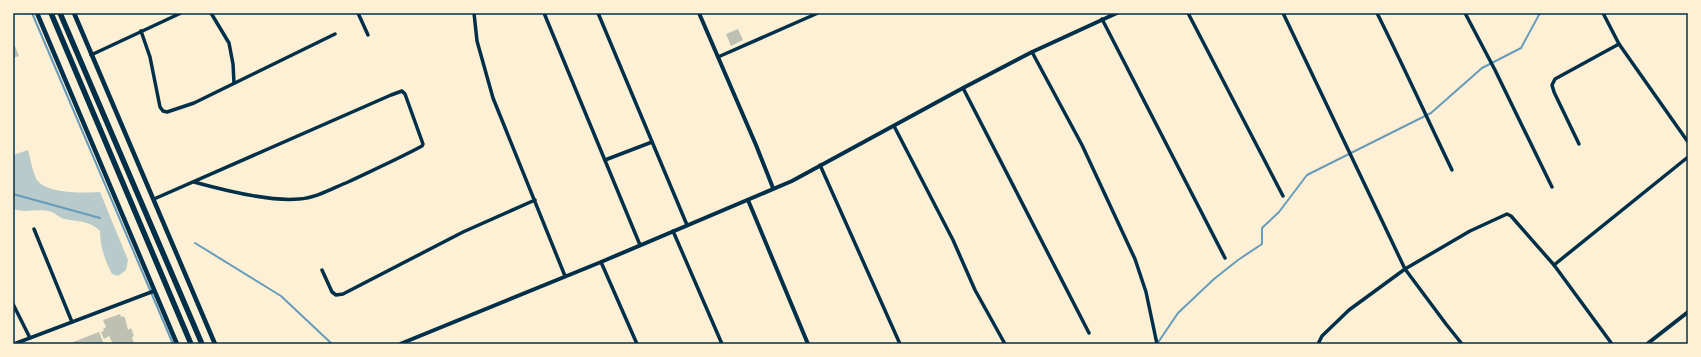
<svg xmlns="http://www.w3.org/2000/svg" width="1701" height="357" font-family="'Libre Baskerville',serif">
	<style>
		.green { fill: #b9caca }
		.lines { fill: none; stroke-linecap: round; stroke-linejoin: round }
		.stream { stroke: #669bbc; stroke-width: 2 }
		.building { fill: #bec0b2 }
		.minor { stroke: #003049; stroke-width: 3.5 }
		.tertiary { stroke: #003049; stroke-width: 4 }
		.secondary { stroke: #003049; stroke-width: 4.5 }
		.trunk { stroke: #003049; stroke-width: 5.5 }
		.neatline { fill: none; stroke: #003049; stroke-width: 1.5 }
	</style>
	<rect width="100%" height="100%" fill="#fdf0d5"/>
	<path class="green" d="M28,150C30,157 33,174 37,180C47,194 85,193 100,192L128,260L126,270L118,276L112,274C105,260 100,247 100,231C89,220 78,222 65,219C59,218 56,213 51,212C43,209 33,211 26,211C21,211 17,210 13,209V155Z"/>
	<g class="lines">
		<g class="stream">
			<path d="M32,13L173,344"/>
			<path d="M13,194L100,218"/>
			<path d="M195,243L281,296L332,344"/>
			<path d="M1157,344L1178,313L1214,279L1238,260L1262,244V228L1279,212L1307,175L1431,113L1482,68L1521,48L1540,13"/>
		</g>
	</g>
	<g class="building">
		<path d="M738,29L743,40L731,46L726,34Z"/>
		<path d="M15,46L19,56L13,58V47Z"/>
		<path d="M120,314L121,317L123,316L125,318L128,330L131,328L134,336L132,337L134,344H113L109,336L104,339L101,332L104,331L103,329L106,327L103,320Z"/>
		<path d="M99,332L104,344H68Z"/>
	</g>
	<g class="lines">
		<g class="minor">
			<path d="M211,13L229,43L233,64L234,83"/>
			<path d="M358,13L368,35"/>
			<path d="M474,13L477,41L493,98L565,276"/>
			<path d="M544,13L640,245"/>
			<path d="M598,13L687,225"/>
			<path d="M1188,13L1283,196"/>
			<path d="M1283,13L1405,269L1446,324L1462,344"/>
			<path d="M1377,13C1403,65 1427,118 1452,170"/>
			<path d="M1465,13L1495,70L1552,187"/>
			<path d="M1603,13L1619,44L1688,142"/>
			<path d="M1102,19L1225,258"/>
			<path d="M141,31L150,57L160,107L163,111L167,112L194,103L335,34"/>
			<path d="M1032,52L1082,145L1135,259L1146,292L1157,344"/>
			<path d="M91,55L181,13"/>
			<path d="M718,57L818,13"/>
			<path d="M963,88L1089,333"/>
			<path d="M894,126L953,240L975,290L1005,344"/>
			<path d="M1579,144L1554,92L1552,85L1555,79L1619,44"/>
			<path d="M605,160L652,142"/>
			<path d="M820,165L900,344"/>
			<path d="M154,199L391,95L402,91L405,94L423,144L422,146C398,159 373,170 348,182C333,188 316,198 299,199C270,202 223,190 194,182"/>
			<path d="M34,229L72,322"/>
			<path d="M673,231L722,344"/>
			<path d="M601,262L637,344"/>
			<path d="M1554,265L1688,157"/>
			<path d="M322,270L332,292L336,295L343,294L463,232L535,200"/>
			<path d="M13,304L30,338"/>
			<path d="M14,344L154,291"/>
			<path d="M1318,344L1322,336L1349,310L1405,269L1470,231L1507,214L1511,216L1554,265L1612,344"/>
		</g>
		<g class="tertiary">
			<path d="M699,13L756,145L773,188"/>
			<path d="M748,200L808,344"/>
			<path d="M400,344L601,262L792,181L963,88L1032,52L1117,13"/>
			<path d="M1647,344L1688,312"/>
		</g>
		<g class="secondary">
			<path d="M37,13L177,344"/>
			<path d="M74,13L215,344"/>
		</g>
		<g class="trunk">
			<path d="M51,13L191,344"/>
			<path d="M60,13L202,344"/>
		</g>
	</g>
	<rect width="1701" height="357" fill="none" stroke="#fdf0d5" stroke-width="28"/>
	<rect x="14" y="14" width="1673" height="329" class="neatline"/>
</svg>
